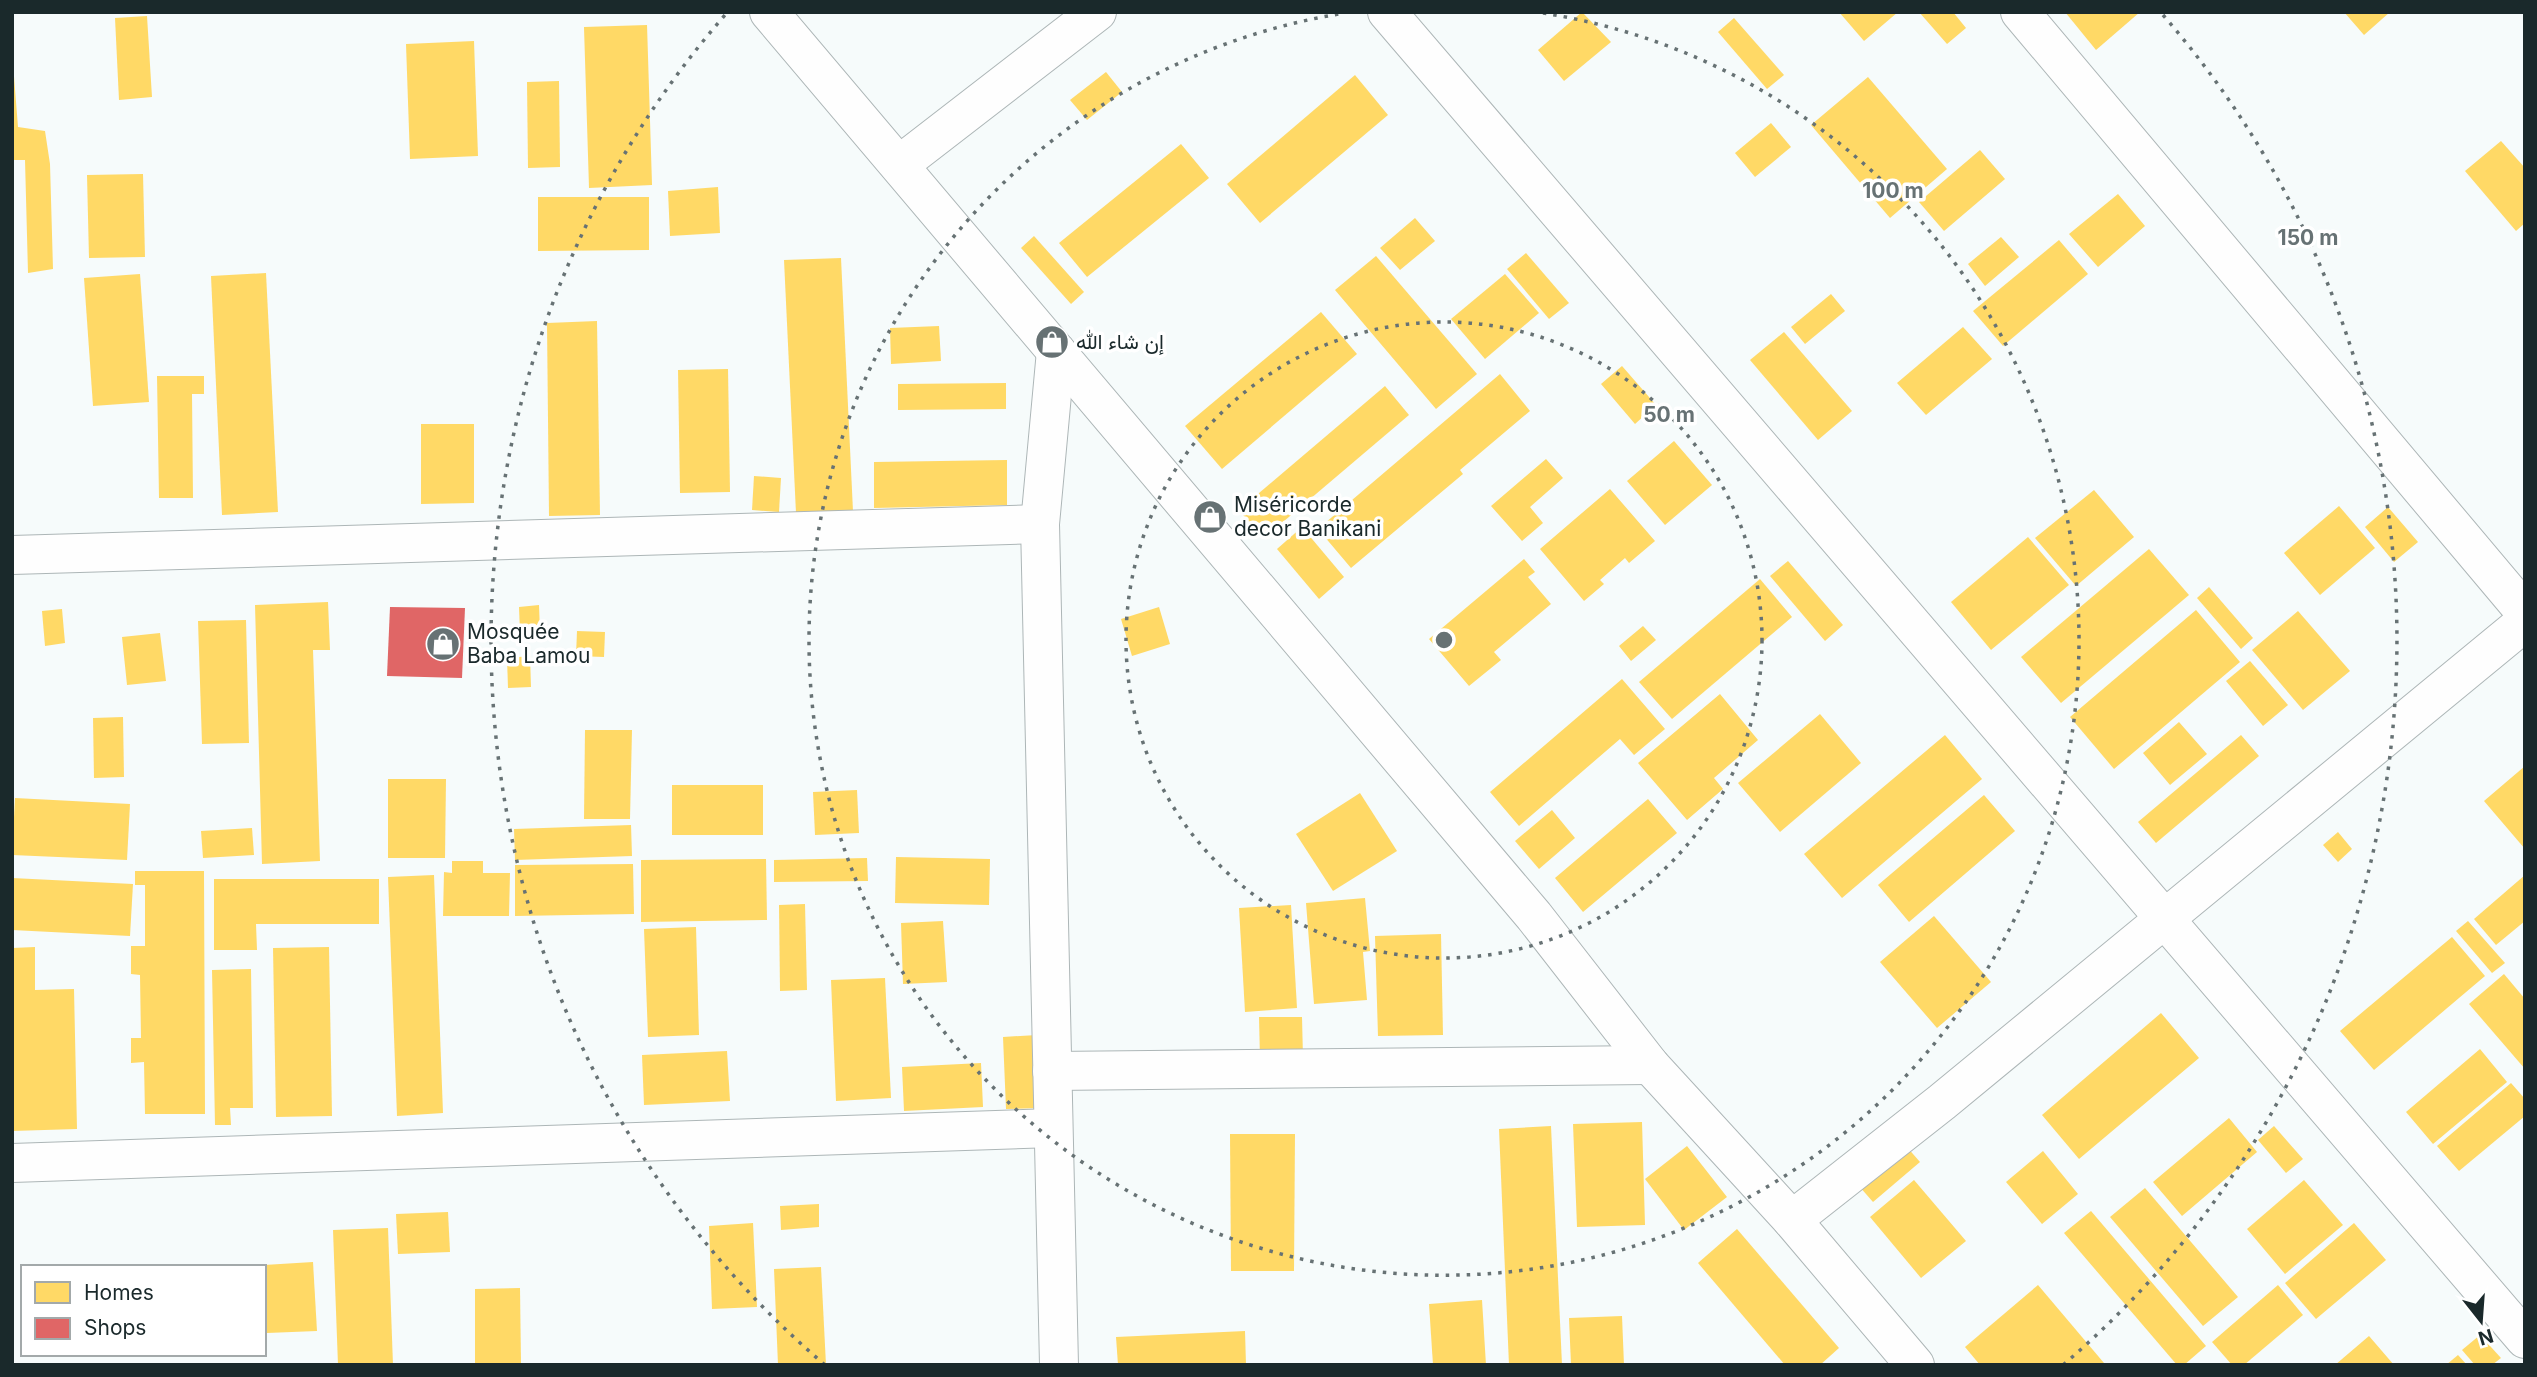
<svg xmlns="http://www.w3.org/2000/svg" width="2537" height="1377" font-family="Inter,Vazirmatn,sans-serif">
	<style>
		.homes { fill: #ffd966 }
		.shops { fill: #e06666 }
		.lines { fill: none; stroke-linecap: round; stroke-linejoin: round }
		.street-casing { stroke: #adb6b7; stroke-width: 40 }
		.secondary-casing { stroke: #adb6b7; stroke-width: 40 }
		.street { stroke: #fefefe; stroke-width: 38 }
		.secondary { stroke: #fefefe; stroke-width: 38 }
		.ring { fill: none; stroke: #677274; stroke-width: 3.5; stroke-dasharray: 3.5 7 }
		.labels { text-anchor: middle; stroke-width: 7; stroke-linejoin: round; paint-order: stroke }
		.poi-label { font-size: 21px; fill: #1a292b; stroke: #fff; text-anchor: start }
		.centre { fill: #677274; stroke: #fff; stroke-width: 3.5 }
		.ring-label { font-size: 21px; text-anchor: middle; font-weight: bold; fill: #677274; stroke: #fff; stroke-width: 7; stroke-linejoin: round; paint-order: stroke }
	</style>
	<rect width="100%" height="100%" fill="#f6fbfb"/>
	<g class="homes">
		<path d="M1582,12L1611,42L1564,81L1538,50Z"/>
		<path d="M1839,12H1898L1864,41Z"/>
		<path d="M1919,12H1953L1966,28L1947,44Z"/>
		<path d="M2065,12H2140L2096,50Z"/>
		<path d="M2344,12H2390L2364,35Z"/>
		<path d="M147,16L152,97L119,100L115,18Z"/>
		<path d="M1734,18L1784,75L1767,89L1718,32Z"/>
		<path d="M647,25L652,185L589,188L584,27Z"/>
		<path d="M474,41L478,156L410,159L406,44Z"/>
		<path d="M12,51L18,127L45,131L50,164L53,269L28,273L25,160H12Z"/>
		<path d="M1106,72L1122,92L1087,120L1070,100Z"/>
		<path d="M1355,75L1388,115L1260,223L1227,184Z"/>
		<path d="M1868,77L1947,169L1890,218L1811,125Z"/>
		<path d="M559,81L560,167L528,168L527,82Z"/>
		<path d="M1771,123L1791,147L1755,177L1735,153Z"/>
		<path d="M2501,141L2525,168V223L2516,231L2465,171Z"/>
		<path d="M1181,144L1209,178L1087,277L1059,243Z"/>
		<path d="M1980,150L2005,179L1944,231L1919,202Z"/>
		<path d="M143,174L145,257L89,258L87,175Z"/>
		<path d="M718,187L720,233L670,236L668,191Z"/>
		<path d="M2118,194L2145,226L2098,267L2069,234Z"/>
		<path d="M538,197H649V250L538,251Z"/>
		<path d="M1415,218L1435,241L1400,270L1380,248Z"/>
		<path d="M1034,236L1084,292L1071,304L1021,248Z"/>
		<path d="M2001,237L2019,257L1985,286L1968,264Z"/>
		<path d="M2059,240L2088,274L2003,346L1973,311Z"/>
		<path d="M1526,253L1569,303L1549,319L1507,269Z"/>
		<path d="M1376,256L1477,374L1436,409L1335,290Z"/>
		<path d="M841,258L853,511L796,513L784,260Z"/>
		<path d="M266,273L278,512L222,515L211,276Z"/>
		<path d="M140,274L149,402L93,406L84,278Z"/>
		<path d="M1505,274L1539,313L1485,359L1451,319Z"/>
		<path d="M1831,294L1845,311L1805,344L1791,327Z"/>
		<path d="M1321,312L1357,354L1222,469L1185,426Z"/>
		<path d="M597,321L600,515L549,516L547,323Z"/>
		<path d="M939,326L941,361L891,364L890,328Z"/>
		<path d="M1963,327L1992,359L1926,415L1897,383Z"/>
		<path d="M1784,332L1852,411L1818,440L1750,360Z"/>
		<path d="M1622,366L1656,405L1635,424L1601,384Z"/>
		<path d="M728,369L730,492L680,493L678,370Z"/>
		<path d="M1500,374L1530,411L1460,470L1463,474L1351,568L1318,529Z"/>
		<path d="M157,376H204V394H192L193,498H159Z"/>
		<path d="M1006,383V409L898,410V384Z"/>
		<path d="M1385,386L1409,415L1263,539L1239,510Z"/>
		<path d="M421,424H474V503L421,504Z"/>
		<path d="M1674,441L1712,485L1665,525L1627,481Z"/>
		<path d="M1546,459L1563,478L1530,507L1543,523L1522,541L1491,506Z"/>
		<path d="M1007,460V505L874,508V462Z"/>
		<path d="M754,476L781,478L779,512L752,510Z"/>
		<path d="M1610,489L1655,541L1629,563L1625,558L1600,580L1604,584L1584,601L1540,549Z"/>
		<path d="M2094,490L2134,537L2076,586L2035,538Z"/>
		<path d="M2339,506L2375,548L2320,595L2284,553Z"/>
		<path d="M2388,507L2418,542L2394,562L2365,527Z"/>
		<path d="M1302,527L1344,577L1319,599L1277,549Z"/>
		<path d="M2028,537L2069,585L1991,650L1951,602Z"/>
		<path d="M2149,549L2189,595L2061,703L2021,657Z"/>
		<path d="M1524,559L1535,572L1528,577L1551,604L1494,652L1501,660L1469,686L1429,639Z"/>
		<path d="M1788,561L1843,625L1825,641L1770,576Z"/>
		<path d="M1760,579L1792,617L1672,719L1639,682Z"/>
		<path d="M2209,587L2253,638L2241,649L2197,598Z"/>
		<path d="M328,602L330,650H313L320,861L262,864L255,605Z"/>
		<path d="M539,605L540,632L520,633L519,607Z"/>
		<path d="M1159,607L1170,644L1132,656L1121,619Z"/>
		<path d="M62,609L65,643L45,646L42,611Z"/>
		<path d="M2196,610L2240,662L2114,769L2070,717Z"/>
		<path d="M2298,611L2350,671L2303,710L2252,650Z"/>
		<path d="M246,620L249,743L202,744L198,621Z"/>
		<path d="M1643,626L1656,640L1631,661L1619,646Z"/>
		<path d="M577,631L605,632L604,657L576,656Z"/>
		<path d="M160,633L166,681L127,685L122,637Z"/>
		<path d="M530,656L531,687L508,688L507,658Z"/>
		<path d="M2250,661L2288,705L2263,726L2226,681Z"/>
		<path d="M1622,679L1665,729L1634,755L1620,739L1519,826L1490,792Z"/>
		<path d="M1720,694L1758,740L1714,778L1723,789L1687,820L1638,763Z"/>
		<path d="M1820,714L1861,763L1780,832L1738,783Z"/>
		<path d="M123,717L124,777L94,778L93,718Z"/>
		<path d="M2179,722L2207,754L2170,785L2143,753Z"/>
		<path d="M585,730H632L630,819H584Z"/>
		<path d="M1945,735L1982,779L1842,898L1804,854Z"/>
		<path d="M2241,735L2259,756L2156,843L2138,822Z"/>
		<path d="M2525,766V849L2484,801Z"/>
		<path d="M388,779H446L445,858H388Z"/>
		<rect x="672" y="785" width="91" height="50"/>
		<path d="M857,790L859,833L815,835L813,792Z"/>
		<path d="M1360,793L1397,851L1333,891L1296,834Z"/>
		<path d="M1984,795L2015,831L1909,922L1878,885Z"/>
		<path d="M15,798L130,804L127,860L12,855Z"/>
		<path d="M1648,799L1677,833L1583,912L1555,878Z"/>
		<path d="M1552,810L1575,838L1539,869L1515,841Z"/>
		<path d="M631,825L632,856L515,860L514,829Z"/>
		<path d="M252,828L254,855L203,858L201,831Z"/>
		<path d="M2338,832L2352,849L2338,862L2323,845Z"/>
		<path d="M896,857L990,859L989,905L895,903Z"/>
		<path d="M867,858L868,881L774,882V860Z"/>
		<path d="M766,859L767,920L641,922V860Z"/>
		<path d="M452,861H483V873H510L509,916H443L444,872L452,873Z"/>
		<path d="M633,864L634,914L515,916V865Z"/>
		<path d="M135,871H204L205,1114H145L144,1062L131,1063V1038H141L140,975L131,974V946H145V885H135Z"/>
		<path d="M434,875L443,1113L397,1116L388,877Z"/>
		<path d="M2525,875V921L2496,945L2474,919Z"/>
		<path d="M12,878L133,884L130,936L12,930Z"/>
		<path d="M214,879H379V924H256L257,950H214Z"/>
		<path d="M1365,898L1370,951L1363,952L1367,1000L1314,1004L1306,903Z"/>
		<path d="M805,904L807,990L780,991L779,905Z"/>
		<path d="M1291,905L1297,1008L1245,1012L1239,908Z"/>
		<path d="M1934,916L1991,982L1937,1028L1880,962Z"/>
		<path d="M943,921L947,982L903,984L901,923Z"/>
		<path d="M2468,921L2505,963L2492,973L2456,931Z"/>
		<path d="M696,927L699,1035L648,1037L644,929Z"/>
		<path d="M1441,934L1443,1035L1378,1036L1375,936Z"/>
		<path d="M2452,937L2485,976L2374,1070L2340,1031Z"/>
		<path d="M35,947V990L74,989L77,1129L12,1131V948Z"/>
		<path d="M329,947L332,1116L276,1117L273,948Z"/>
		<path d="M251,969L253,1108H230L231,1125H215L212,970Z"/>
		<path d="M2504,974L2525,999V1069L2469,1004Z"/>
		<path d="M885,978L891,1098L836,1101L831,980Z"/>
		<path d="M2161,1013L2199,1058L2079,1159L2042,1115Z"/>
		<path d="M1259,1017H1302L1303,1058L1260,1059Z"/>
		<path d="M1037,1035L1040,1108L1006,1109L1003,1037Z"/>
		<path d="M2480,1049L2507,1082L2433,1144L2406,1112Z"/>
		<path d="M727,1051L730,1101L644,1105L642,1055Z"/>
		<path d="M981,1063L983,1107L904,1111L902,1067Z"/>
		<path d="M2511,1083L2525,1099V1116L2459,1171L2437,1146Z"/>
		<path d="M2229,1118L2257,1152L2182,1216L2153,1182Z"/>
		<path d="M1642,1122L1645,1225L1577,1227L1573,1124Z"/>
		<path d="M1551,1126L1562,1365H1509L1499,1129Z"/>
		<path d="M2274,1126L2303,1159L2286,1173L2258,1140Z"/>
		<path d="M1230,1134H1295L1294,1271H1231Z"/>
		<path d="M1899,1138L1920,1162L1873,1202L1852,1178Z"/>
		<path d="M1687,1146L1727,1197L1684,1230L1645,1179Z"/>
		<path d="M2043,1151L2078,1194L2042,1224L2006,1182Z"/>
		<path d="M1914,1180L1966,1241L1921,1278L1870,1217Z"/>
		<path d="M2304,1180L2343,1225L2285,1274L2247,1229Z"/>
		<path d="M2145,1188L2238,1297L2203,1326L2110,1217Z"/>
		<path d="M819,1204V1227L781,1230L780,1206Z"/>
		<path d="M2091,1211L2206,1346L2184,1365H2177L2064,1233Z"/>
		<path d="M448,1212L450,1252L398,1254L396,1214Z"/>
		<path d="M753,1223L757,1307L712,1309L709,1226Z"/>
		<path d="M2354,1223L2386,1260L2316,1319L2285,1283Z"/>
		<path d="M388,1228L393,1365H338L333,1230Z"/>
		<path d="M1737,1229L1839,1348L1820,1365H1785L1698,1263Z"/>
		<path d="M313,1262L317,1331L267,1333L264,1265Z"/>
		<path d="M821,1267L826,1365H778L774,1269Z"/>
		<path d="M2038,1285L2104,1363L2102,1365H1980L1965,1347Z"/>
		<path d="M2278,1285L2303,1315L2244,1365H2232L2212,1342Z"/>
		<path d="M520,1288L521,1364L475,1365V1289Z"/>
		<path d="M1482,1300L1486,1365H1433L1429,1304Z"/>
		<path d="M1622,1316L1624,1365H1571L1569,1318Z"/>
		<path d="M1245,1331L1246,1365H1118L1116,1337Z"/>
		<path d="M2480,1335L2501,1358L2492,1365H2475L2462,1350Z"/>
		<path d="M2369,1336L2394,1365H2335Z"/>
		<path d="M2458,1355L2467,1365H2446Z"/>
	</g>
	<path class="shops" d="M390,607L465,608L462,678L387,676Z"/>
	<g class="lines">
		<g class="street-casing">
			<g id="street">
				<path d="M1387,12L2525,1339"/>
				<path d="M2020,12L2525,612"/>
				<path d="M899,165L1097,12"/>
				<path d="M1056,351L1040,524L1059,1365"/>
				<path d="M12,555L1040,524"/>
				<path d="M1052,1071L1650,1065"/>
				<path d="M12,1163L1053,1128"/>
				<path d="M1792,1220L1942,1102L2525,622"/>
			</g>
		</g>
		<g class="secondary-casing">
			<path id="secondary" d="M769,12L1534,916L1650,1065L1792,1220L1915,1365"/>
		</g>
		<use href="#street" class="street"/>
		<use href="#secondary" class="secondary"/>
	</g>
	<g class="ring">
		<circle cx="1444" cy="640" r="318"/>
		<path d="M1543 13A635 635 0 1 1 1345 13"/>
		<path d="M825 1365A953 953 0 0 1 725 15M2163 15A953 953 0 0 1 2063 1365"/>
	</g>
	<defs>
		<g id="shop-disc" transform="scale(1.75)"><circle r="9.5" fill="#677274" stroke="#fff"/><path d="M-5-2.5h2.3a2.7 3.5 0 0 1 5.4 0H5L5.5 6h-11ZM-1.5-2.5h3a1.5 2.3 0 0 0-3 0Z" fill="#fff"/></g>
	</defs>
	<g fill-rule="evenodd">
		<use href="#shop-disc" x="1052" y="342"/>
		<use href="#shop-disc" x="1210" y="517"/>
		<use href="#shop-disc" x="443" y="644"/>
	</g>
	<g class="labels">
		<g class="poi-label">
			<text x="1076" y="349">إن شاء الله</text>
			<text x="1234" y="512">Miséricorde<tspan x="1234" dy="24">decor Banikani</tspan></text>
			<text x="467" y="639">Mosquée<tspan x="467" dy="24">Baba Lamou</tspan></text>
		</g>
	</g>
	<circle cx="1444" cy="640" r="10" class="centre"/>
	<g class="ring-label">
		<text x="1893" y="198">100 m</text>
		<text x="2308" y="245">150 m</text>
		<text x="1669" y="422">50 m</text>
	</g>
	<rect width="2537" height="1377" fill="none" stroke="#1a292b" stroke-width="28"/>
	<rect x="21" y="1265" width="245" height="91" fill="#ffffff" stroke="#a3a9aa" stroke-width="2"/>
	<rect x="35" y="1282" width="35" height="21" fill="#ffd966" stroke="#a3a9aa" stroke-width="2"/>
	<text x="84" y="1300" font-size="21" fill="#1a292b">Homes</text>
	<rect x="35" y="1318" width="35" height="21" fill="#e06666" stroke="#a3a9aa" stroke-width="2"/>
	<text x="84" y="1335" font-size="21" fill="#1a292b">Shops</text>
	<g transform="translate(2481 1321) rotate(163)" stroke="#ffffff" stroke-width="5" paint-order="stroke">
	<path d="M0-5L12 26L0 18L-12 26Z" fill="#1a292b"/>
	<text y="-10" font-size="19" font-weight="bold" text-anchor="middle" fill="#1a292b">N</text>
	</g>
</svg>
